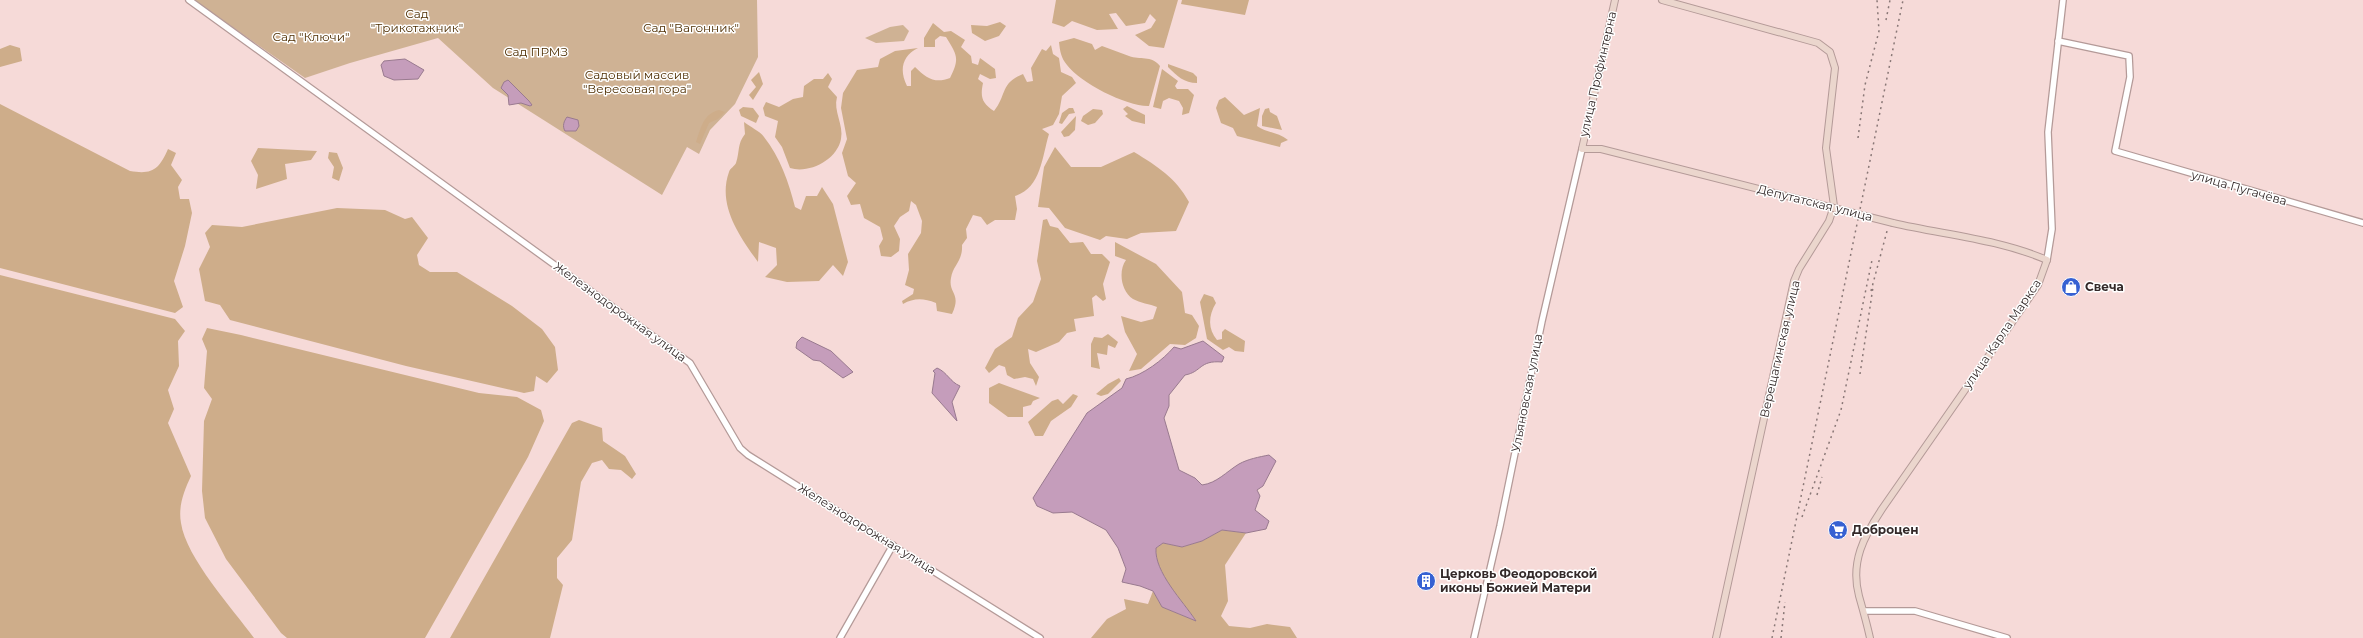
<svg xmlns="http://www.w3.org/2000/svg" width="2363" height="638" font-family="Montserrat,sans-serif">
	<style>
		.green { fill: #cfb294 }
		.forest { fill: #cead8a }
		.water { fill: #c59dbb; stroke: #997a8f }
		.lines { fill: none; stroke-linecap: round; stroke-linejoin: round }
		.tertiary-casing { stroke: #b49a98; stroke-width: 8 }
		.secondary-casing { stroke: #b49a98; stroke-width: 8 }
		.tertiary { stroke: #fff; stroke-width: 5.5 }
		.secondary { stroke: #ebd6cd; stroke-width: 6 }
		.rail { stroke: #897776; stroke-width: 1.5; stroke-dasharray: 2 4; stroke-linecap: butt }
		.secondary-bridge-casing { stroke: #b49a98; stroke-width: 8; stroke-linecap: butt }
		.secondary-bridge { stroke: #ebd6cd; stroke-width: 6 }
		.labels { text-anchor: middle; stroke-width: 3; stroke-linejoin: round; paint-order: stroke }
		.park-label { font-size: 12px; fill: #4d2d00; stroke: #fff }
		.street-label { font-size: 12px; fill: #332929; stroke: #fff }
		.poi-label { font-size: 12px; font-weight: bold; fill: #332929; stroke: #fff; text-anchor: start }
	</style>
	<rect width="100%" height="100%" fill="#f6dad8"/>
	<g class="green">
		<path d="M194,0H757L758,57L735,104L710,130L699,154L687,147L662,195L493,88L438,38L350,63L305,78Z"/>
		<path d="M903,25L909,31L904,41L876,43L865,38L890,27Z"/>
	</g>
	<g class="forest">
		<path d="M1056,0H1178L1164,48L1149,46L1135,35L1151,28L1156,20L1150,14L1145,23L1126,26L1116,13L1109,14L1118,29L1097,30L1072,21L1064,27L1052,23Z"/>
		<path d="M1182,0H1249L1245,15L1181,4Z"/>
		<path d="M1000,22L1006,26L999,36L985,41L972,33L971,25L987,26Z"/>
		<path d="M933,23L944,32L951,31L965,40L961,47L971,56L972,63L978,65L980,58L995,69L996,78L990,79L980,74L978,79L983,83C980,97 982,103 994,111C1007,95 1000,83 1023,74L1027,82L1033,81L1031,68L1042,49L1046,51L1051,45L1053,54L1059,58L1061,72L1072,77L1076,83L1062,96L1059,114L1053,125L1042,129L1049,134C1042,157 1041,188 1015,196L1017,209L1015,220H995L987,225L981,217L973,215L966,229L967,238L962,245C963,261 953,265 951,278C948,294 962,293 952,314L937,311L936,303C923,298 914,298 903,304L902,301L913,294L914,289L905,285L909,270L908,254L921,233L922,221L916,205L911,201L909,211L900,217L894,226L900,239L899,251L891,257L881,256L879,246L883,239L880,227L864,218L860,204L851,205L847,196L856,183L848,176L842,153L847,139L841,108L843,93L857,70L878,67L880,59L895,51L918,48C902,56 899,70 907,86H911V71L915,67C926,78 935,84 950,78C960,58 957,55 946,37L940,36L935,40V47H924V38Z"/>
		<path d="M1074,38L1092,44L1095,50L1102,46C1111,49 1120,53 1129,56C1140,60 1151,55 1160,66L1149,106C1128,107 1080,83 1067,65C1061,58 1060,51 1059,42Z"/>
		<path d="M10,45L20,48L22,61L0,67V49Z"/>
		<path d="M1168,64L1193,73L1197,77V83C1184,83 1177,76 1168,67Z"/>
		<path d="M1162,69L1178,81L1175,86L1177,89H1188L1194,95L1189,113L1182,115L1183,108L1179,101L1169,98L1163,101L1161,109L1153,107Z"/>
		<path d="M759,72L763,84L753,100L749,95L756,87L751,80Z"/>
		<path d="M828,73L832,79L828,87L837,97C833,111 844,125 841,139C837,160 809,174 790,168L782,147L775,137L778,121L765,116L763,108L766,102L779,107L793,99L803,97L804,86L814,79H823Z"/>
		<path d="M1225,97L1244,115L1260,108L1257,126C1267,133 1278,132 1288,140L1281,143L1280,147L1237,136L1233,128L1221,123L1216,108L1219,100Z"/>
		<path d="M0,104L130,171C153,175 159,169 168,149L176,153L171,165L182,180L178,187L180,199H189L192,213L185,246L174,281L183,307L175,313L0,268Z"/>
		<path d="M1127,106L1145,115V124L1132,121L1125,116L1128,114L1123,109Z"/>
		<path d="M743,107L753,108L759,116L756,123L741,116L739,110Z"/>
		<path d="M1069,108H1073L1075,113L1069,114L1062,124L1059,123L1062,113Z"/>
		<path d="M1269,108L1270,112L1277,116L1282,130L1262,126V116L1265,109Z"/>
		<path d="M1093,109L1102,110L1103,114L1095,123L1088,125L1081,121L1083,116Z"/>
		<path d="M719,110L725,112L718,119L709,123L700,144L696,142C701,128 703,114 719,110Z"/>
		<path d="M1076,116L1075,130L1069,136L1064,137L1061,132Z"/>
		<path d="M744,122C750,127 760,131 764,137C780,157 789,183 795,207L801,210L806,196H817L822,187L833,204L848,262L843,276L833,265L819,281L787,282L765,277L777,265L776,248L759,242L758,262C740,237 717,205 729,172C730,168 735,166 736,163C740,151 737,144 745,134Z"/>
		<path d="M1055,147L1071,167H1101L1134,152C1157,166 1176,178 1189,202L1176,231L1141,233L1127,239L1106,236L1100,240L1065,228L1049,208L1038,207L1044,167Z"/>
		<path d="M258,148L317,151L311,160L285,164L287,179L256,189L258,175L251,161Z"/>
		<path d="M329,152L337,153L343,168L339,181L332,178L334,167L328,158Z"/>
		<path d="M337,208L385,210L405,219L412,217L428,238L417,255L419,265L430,272H457L512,306L542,329L555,347L558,370L547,383L536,376L534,391L524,393L406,366L230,320L220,305L205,301L199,269L210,247L205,233L212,225L242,227Z"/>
		<path d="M1047,219L1050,226L1058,228L1070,243L1083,242L1091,254H1102L1110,262L1103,284L1106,299L1103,301L1096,295L1092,298L1094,316L1074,319L1076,331L1067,333L1059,342L1036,352L1028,349L1030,363L1039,377L1036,386L1033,379L1025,377L1014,379L1007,375L1005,367L999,365L989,373L985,368L995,349L1012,337L1018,318L1033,302L1041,279L1037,261L1043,220Z"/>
		<path d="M1115,242L1156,264L1182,292L1185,313L1192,315L1199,326L1196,338L1185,345L1170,344L1141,369L1129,371L1137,354L1125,332L1121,316L1141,322L1153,319L1157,307C1150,304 1140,303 1133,299C1121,291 1118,271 1126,260L1115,256Z"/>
		<path d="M0,275L175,319L185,331L178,341L179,366L168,390L174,409L168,423L191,476C184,491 178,506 181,523C186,558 233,609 254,638H0Z"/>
		<path d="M1204,294L1213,297L1216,303C1208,316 1208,329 1217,340L1222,339V332L1225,329L1245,341L1244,352L1235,351L1229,347L1223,350L1207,339L1200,302Z"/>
		<path d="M207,328L241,335L479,393L517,397L541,410L544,421L528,457L425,638H287L281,633L226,559L205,518L202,491L204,421L212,399L204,388L207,351L202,339Z"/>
		<path d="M1108,334L1118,342L1115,348L1108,345L1107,355L1097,353L1100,369L1091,367V344L1094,337L1102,338Z"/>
		<path d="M1119,378L1121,381L1108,394L1101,396L1096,394L1108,384Z"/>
		<path d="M999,383L1040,398L1033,401L1031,405L1023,407V417H1008L989,403V388Z"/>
		<path d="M1073,394L1078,396L1071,407L1051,421L1043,436H1035L1028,422L1052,401L1058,399L1063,404Z"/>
		<path d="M579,420L602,428L603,441L625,456L636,474L632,479L621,470L609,469L602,460L592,463L581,482L572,540L557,558V578L563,585L550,638H450L572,423Z"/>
		<path d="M1222,530L1246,533L1225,565L1228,601L1221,616L1229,626L1250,628L1267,624L1290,627L1297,638H1091L1107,619L1126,609L1124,599L1148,604L1153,591L1162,607L1196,621C1182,600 1154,572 1156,548L1163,543L1182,547L1202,541Z"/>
	</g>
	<g class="water">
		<path d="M405,59L424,70L418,79L394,80L384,76L381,65L384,61Z"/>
		<path d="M508,80L529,101L532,105L530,106L521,103L509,105L508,95L501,88L504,82Z"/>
		<path d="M567,117L578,120L579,126L576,131H565C562,126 564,121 567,117Z"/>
		<path d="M802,337L831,351L853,372L843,378L820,361L813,360L796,348L797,342Z"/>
		<path d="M1203,341L1224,357L1222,362C1199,360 1202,372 1185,375L1169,395V406L1164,418L1179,470L1195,478L1202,485C1217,483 1226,472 1239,464C1248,459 1259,457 1269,455L1276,461L1263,486L1257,490L1260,496L1255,510L1269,521L1266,529L1246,533L1222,530L1202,541L1182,547L1163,543L1156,548C1154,572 1183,601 1196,621L1162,607L1153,591L1140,586L1122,582L1126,569L1118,548L1106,530L1072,512L1053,513L1037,506L1033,498L1087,413L1122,388L1126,379C1143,375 1163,360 1174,347L1181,349Z"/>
		<path d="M937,368C947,372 950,382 960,386L952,402L957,421L932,393L935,373L933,371Z"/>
	</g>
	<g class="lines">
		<g class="tertiary-casing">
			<g id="tertiary">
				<path d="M189,0L690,363L740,448L748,455L1040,638"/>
				<path d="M2058,41L2129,56L2130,77L2115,151L2363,223"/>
				<path d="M2047,260L2052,229L2048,132L2063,0"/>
				<path d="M1864,611H1915L2007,638"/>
				<path d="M840,638L893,545"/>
				<path d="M1474,638L1500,526L1542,321L1582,149"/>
			</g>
		</g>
		<g class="secondary-casing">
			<g id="secondary">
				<path d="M1615,0L1582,149H1601L1814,203"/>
				<path d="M1662,0L1818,43L1830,52L1835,68L1826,148L1834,206L1829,221L1799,269L1794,281L1716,638"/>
				<path d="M1870,638C1867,624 1863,610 1859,596C1850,562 1864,536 1882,509L2038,285L2047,260C1998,239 1945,235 1893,223"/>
			</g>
		</g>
		<use href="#tertiary" class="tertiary"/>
		<use href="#secondary" class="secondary"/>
		<g class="rail">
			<path d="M1886,20L1890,0"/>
			<path d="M1858,138L1865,85L1879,31L1877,0"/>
			<path d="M1871,291L1887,231"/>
			<path d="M1860,374L1873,287"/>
			<path d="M1817,495L1822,477"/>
			<path d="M1802,517L1841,410L1872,260"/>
			<path d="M1772,638L1903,0"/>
			<path d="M1781,638L1785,602"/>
		</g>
		<g class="secondary-bridge-casing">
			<path id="secondary-bridge" d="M1814,203L1893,223"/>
		</g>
		<use href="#secondary-bridge" class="secondary-bridge"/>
	</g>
	<defs>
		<g id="shop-disc" transform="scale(1)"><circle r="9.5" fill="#3661d2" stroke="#fff"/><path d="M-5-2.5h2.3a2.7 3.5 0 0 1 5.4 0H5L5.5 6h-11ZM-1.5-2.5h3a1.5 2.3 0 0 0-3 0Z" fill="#fff"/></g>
		<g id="supermarket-disc" transform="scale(1)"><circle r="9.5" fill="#3661d2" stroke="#fff"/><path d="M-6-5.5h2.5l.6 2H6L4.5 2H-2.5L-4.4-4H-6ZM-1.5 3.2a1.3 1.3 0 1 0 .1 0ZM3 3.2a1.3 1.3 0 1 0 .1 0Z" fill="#fff"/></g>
		<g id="building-disc" transform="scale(1)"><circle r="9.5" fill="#3661d2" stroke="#fff"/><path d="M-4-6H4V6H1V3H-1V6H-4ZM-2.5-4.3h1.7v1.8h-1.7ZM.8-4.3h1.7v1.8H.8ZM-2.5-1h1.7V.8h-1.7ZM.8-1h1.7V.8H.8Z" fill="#fff"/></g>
	</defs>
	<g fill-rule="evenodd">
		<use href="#shop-disc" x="2071" y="287"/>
		<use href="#supermarket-disc" x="1838" y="530"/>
		<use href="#building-disc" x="1426" y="581"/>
	</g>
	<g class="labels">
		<g class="park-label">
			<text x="417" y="18">Сад<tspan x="417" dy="14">"Трикотажник"</tspan></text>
			<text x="691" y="32">Сад "Вагонник"</text>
			<text x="311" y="41">Сад "Ключи"</text>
			<text x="536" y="56">Сад ПРМЗ</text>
			<text x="637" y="79">Садовый массив<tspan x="637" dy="14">"Вересовая гора"</tspan></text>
		</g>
		<g class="street-label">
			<text transform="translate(1598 74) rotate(-77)" y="4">улица Профинтерна</text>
			<text transform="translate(2239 188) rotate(16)" y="4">улица Пугачёва</text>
			<text transform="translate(1815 203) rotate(14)" y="4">Депутатская улица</text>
			<text transform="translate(620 312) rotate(36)" y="4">Железнодорожная улица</text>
			<text transform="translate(2002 334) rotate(-56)" y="4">улица Карла Маркса</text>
			<text transform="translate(1780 349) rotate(-77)" y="4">Верещагинская улица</text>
			<text transform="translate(1527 393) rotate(-79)" y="4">Ульяновская улица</text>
			<text transform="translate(867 529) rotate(32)" y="4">Железнодорожная улица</text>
		</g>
		<g class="poi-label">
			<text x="2085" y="291">Свеча</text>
			<text x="1852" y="534">Доброцен</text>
			<text x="1440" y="578">Церковь Феодоровской<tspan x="1440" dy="14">иконы Божией Матери</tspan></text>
		</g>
	</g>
</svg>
